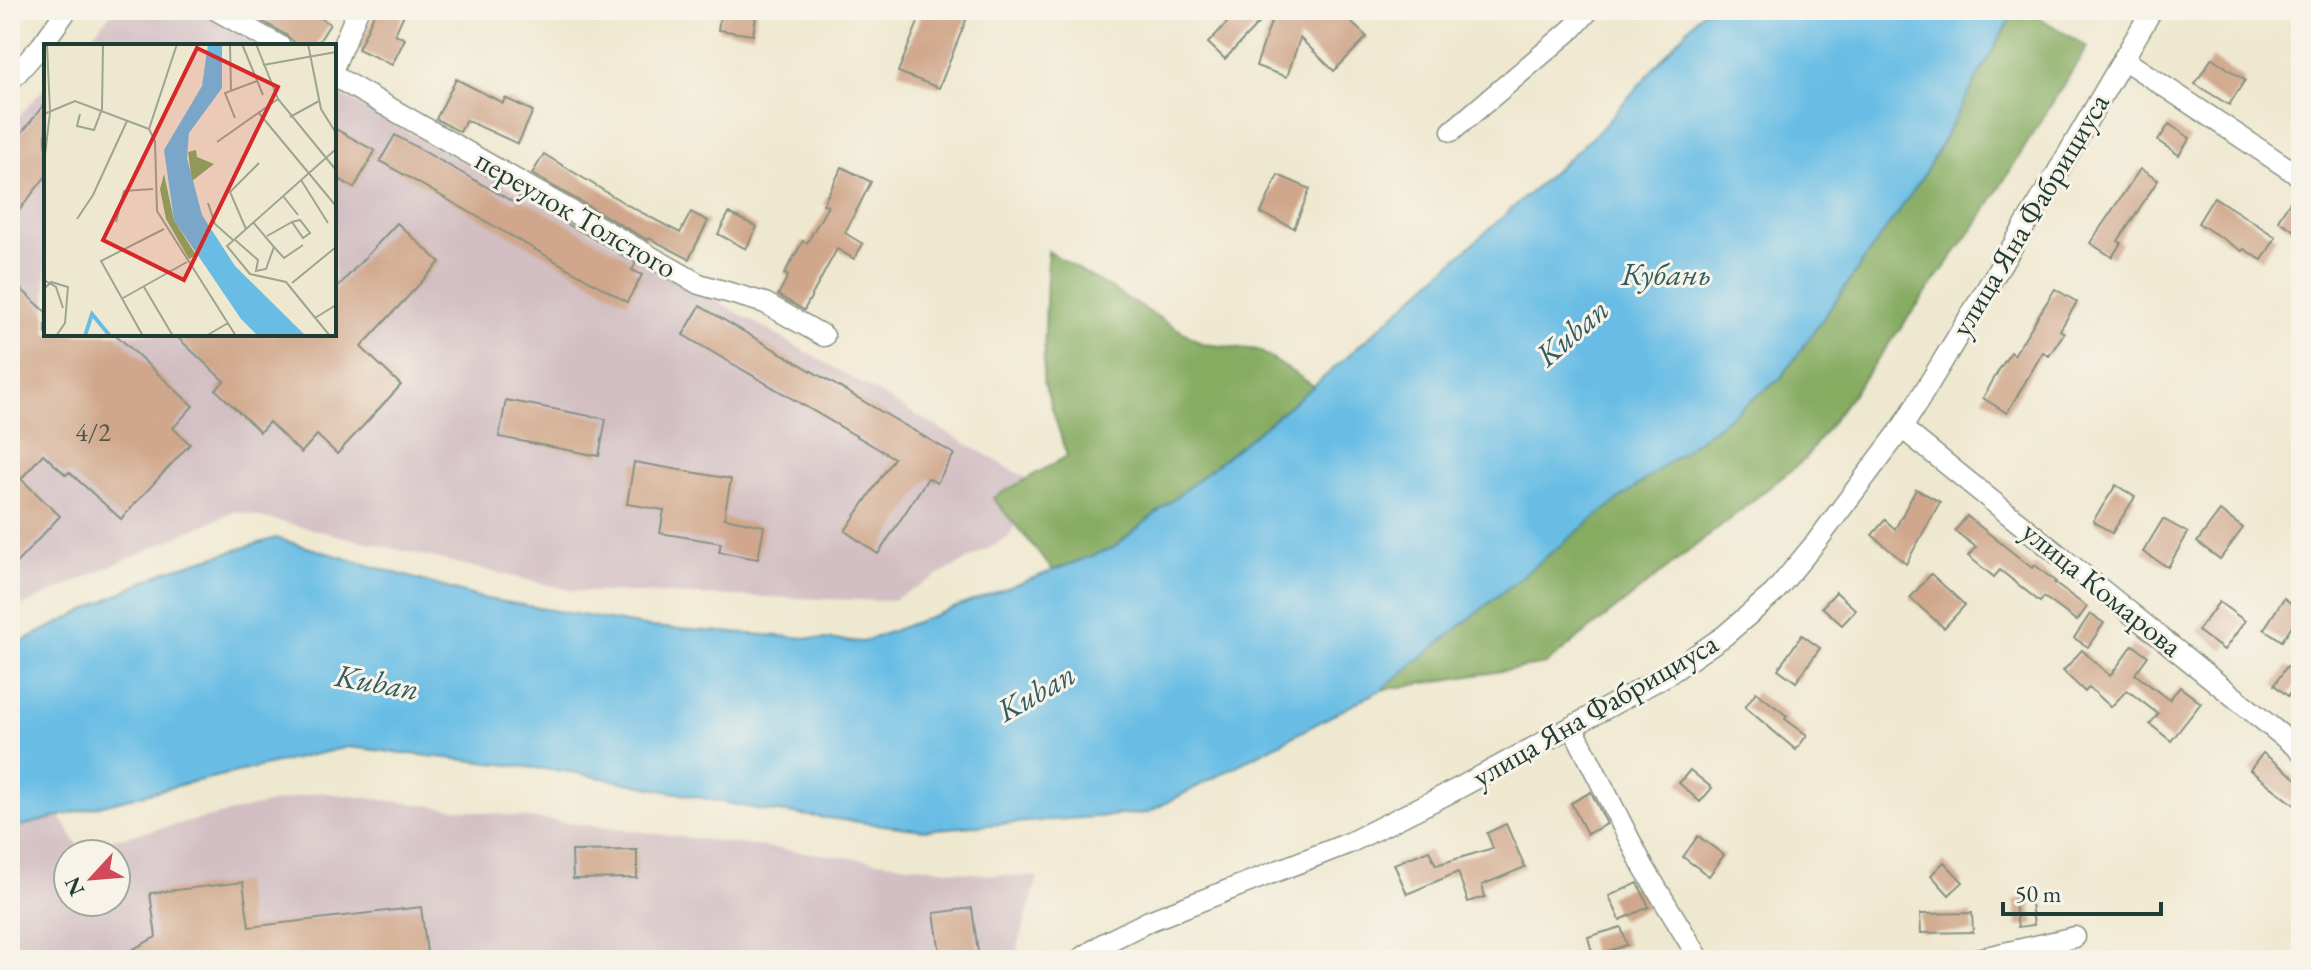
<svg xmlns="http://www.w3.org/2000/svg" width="2311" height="970" font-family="'EB Garamond',serif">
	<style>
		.industrial { fill: #d2bec3; fill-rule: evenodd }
		.forest { fill: #86ac62; stroke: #52744b; stroke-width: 2 }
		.water { fill: #69bde5; stroke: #447d8c; stroke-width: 2 }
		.building { fill: #d0a78c }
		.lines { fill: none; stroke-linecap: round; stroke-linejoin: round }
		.minor-casing { stroke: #879282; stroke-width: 23 }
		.minor { stroke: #fff; stroke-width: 20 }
		.labels { text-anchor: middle; stroke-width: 6; stroke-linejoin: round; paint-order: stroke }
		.number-label { font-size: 26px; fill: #4b584a }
		.street-label { font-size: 30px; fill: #1f3d34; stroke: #f7f3e8 }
		.water-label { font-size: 32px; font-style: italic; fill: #325d60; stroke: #f7f3e8 }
		.inset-river { fill: none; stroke: #69bde5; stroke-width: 4 }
		.inset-road { fill: none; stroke: #9ca492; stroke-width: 2 }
		.view { fill: #d62828; fill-opacity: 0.15; stroke: #d62828; stroke-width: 4 }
		.inset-edge { fill: none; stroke: #1f3d34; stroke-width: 4 }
	</style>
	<rect width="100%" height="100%" fill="#f7f3e8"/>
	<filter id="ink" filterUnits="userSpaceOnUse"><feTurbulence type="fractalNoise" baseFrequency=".0125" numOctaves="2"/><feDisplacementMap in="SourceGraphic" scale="16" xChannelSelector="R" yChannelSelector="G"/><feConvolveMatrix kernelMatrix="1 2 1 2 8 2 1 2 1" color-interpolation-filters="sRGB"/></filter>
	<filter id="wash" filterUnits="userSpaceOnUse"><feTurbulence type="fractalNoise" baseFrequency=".006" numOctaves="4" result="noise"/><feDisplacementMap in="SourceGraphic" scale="32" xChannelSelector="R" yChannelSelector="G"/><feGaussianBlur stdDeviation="1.8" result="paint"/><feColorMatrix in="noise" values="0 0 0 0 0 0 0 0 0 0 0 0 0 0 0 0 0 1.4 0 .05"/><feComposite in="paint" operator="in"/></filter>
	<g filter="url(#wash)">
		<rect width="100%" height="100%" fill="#efe8d0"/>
		<g class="industrial">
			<path d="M114,10H199L259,46H82Z"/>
			<path d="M46,86V334H334V91L682,281L1037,484L1008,538L891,601L574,591L235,511L10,611V126Z"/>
			<path d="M10,735L79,847L319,792L990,875L1038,877L1014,960H10V864L17,859L10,848ZM68,854H116V902H68Z"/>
		</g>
		<g class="forest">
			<path d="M2015,10H2027L2087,47L1978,222L1804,460L1546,664L1381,690L1593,519L1781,378L1922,178Z"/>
			<path d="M1048,251L1203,344L1258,350L1314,386L1113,548L1053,570L993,498L1067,456L1043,379Z"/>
		</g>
		<path class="water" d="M1704,10H2015L1922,178L1781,378L1593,519L1381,690L1147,813L923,830L762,810L572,772L348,747L188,783L10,829V647L166,571L276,538L481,598L650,627L863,642L1113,548L1314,386L1601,129Z"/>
		<g id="blocks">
			<g class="building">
				<path d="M243,10H307L330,24L316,46H299L286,35Z"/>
				<path d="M376,10H406L395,34L405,39L392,65L358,49Z"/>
				<path d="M721,10H757L753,35L718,30Z"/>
				<path d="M923,10H970L939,88L898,72Z"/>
				<path d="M1239,10H1271L1225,59L1208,43Z"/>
				<path d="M1275,10H1338L1367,37L1334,71L1300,38L1287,77L1256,66Z"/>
				<path d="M2212,58L2245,80L2229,105L2195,84Z"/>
				<path d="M456,79L503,103L505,98L533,111L518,144L466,120L460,132L436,119Z"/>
				<path d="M46,102V176L10,222V148Z"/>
				<path d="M2169,124L2190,138L2179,155L2158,141Z"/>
				<path d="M334,128L375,151L354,188L334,176Z"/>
				<path d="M395,135L515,203L519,197L636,263L632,270L642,275L627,302L380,161Z"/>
				<path d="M544,154L629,206L680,233L691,212L708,221L689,259L649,238L648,240L532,174Z"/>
				<path d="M842,167L871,182L845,233L863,244L854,259L837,249L804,310L778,295L788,276L784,274L803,241L807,243L828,206L823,204Z"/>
				<path d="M2140,169L2158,180L2118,241L2121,243L2112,257L2090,243Z"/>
				<path d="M1278,175L1310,189L1294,228L1261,213Z"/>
				<path d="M2298,189L2301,190V235L2278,220Z"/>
				<path d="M2214,197L2276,237L2262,260L2244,249L2242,251L2198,223Z"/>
				<path d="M729,213L757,227L746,249L718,234Z"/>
				<path d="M397,223L440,262L361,347L401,385L337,454L317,435L301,453L269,422L260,432L216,390L224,381L174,334H334V291Z"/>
				<path d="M21,289L46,312V334H115L193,406L173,428L190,444L121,519L69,472L66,475L43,454L21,479L60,516L10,570V301Z"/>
				<path d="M2055,289L2077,302L2060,330L2064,333L2049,356L2043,352L2007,413L1983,398L2000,368L2011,352L2014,355Z"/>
				<path d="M700,306L954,454L937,483L928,478L878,554L845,531L894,458L683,335Z"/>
				<path d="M506,400L606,419L599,456L499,437Z"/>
				<path d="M634,462L731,479L724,518L764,526L758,559L719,552L721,543L660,533L664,510L627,504Z"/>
				<path d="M2116,485L2135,497L2112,533L2093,521Z"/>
				<path d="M1916,489L1940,502L1906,564L1872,535L1885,520L1895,529Z"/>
				<path d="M2220,511L2243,528L2220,559L2197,542Z"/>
				<path d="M1967,516L2032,568L2035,565L2056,582L2054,583L2087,607L2077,621L2044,597L2040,602L2000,570L1994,577L1968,556L1976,547L1955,531Z"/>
				<path d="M2163,519L2188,533L2168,567L2143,552Z"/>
				<path d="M1931,574L1965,605L1944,628L1910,598Z"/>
				<path d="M1836,592L1856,610L1842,625L1822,607Z"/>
				<path d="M2284,598L2301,611L2282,641L2264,629Z"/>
				<path d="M2219,602L2245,621L2224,650L2198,631Z"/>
				<path d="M2090,614L2104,623L2088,647L2074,638Z"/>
				<path d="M1802,635L1820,648L1796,682L1778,669Z"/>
				<path d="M2133,645L2148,656L2135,674L2169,700L2180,687L2201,703L2171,741L2150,724L2158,714L2127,690L2111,707L2089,687L2085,692L2063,671L2082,650L2110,676Z"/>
				<path d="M2287,666L2301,676L2288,696L2274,685Z"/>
				<path d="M1756,692L1787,716L1785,719L1807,735L1796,750L1745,707Z"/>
				<path d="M2263,753L2301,782V810L2250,770Z"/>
				<path d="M1690,770L1712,788L1700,802L1679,783Z"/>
				<path d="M1591,792L1607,824L1587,834L1571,803Z"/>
				<path d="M1506,824L1525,867L1482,885L1485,897L1468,902L1458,872L1407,894L1394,864L1429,850L1436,865L1493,848L1487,833Z"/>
				<path d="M1698,836L1724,855L1709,876L1683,857Z"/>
				<path d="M637,850V878L573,879L572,851Z"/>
				<path d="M1944,862L1963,882L1949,895L1931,875Z"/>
				<path d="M243,882L249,927L421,907L428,960H113L156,937L150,893Z"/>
				<path d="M1638,883L1649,907L1620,920L1609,896Z"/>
				<path d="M2030,897L2034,925L2018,927L2014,900Z"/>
				<path d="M972,908L979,960H941L934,913Z"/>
				<path d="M1972,913L1973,932L1921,933L1920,914Z"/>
				<path d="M1621,927L1627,945L1593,956L1588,937Z"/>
			</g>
		</g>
	</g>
	<g filter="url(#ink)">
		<use href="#blocks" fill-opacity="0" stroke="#879282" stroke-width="2"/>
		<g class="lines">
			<g class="minor-casing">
				<g id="minor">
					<path d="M216,10L280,46"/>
					<path d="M2123,59L2301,177"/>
					<path d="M334,66L358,10"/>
					<path d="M334,76L699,284L765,303L824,336"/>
					<path d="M10,81L41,46L67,10"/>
					<path d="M1452,131L1573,28L1589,10"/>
					<path d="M1902,428L2301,751"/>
					<path d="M1573,728L1643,866L1700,960"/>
					<path d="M1079,960L1103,944L1149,921L1349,843L1457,789L1667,675L1724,636L1774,593L1817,541L1902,428L2054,178L2152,10"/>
					<path d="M1973,960L2075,937"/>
				</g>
			</g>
			<use href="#minor" class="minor"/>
		</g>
	</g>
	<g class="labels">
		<g class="number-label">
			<text x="93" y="441">4/2</text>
		</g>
		<g class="street-label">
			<text transform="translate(576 214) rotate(30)" y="10">переулок Толстого</text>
			<text transform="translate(2030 215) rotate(-59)" y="10">улица Яна Фабрициуса</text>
			<text transform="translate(2102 589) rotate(39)" y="10">улица Комарова</text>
			<text transform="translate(1595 710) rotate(-30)" y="10">улица Яна Фабрициуса</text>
		</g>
		<g class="water-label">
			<text x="1666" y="285">Кубань</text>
			<text transform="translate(1572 332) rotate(-41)" y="11">Kuban</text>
			<text transform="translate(377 682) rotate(10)" y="11">Kuban</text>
			<text transform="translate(1036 692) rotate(-30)" y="11">Kuban</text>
		</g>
	</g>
	<g transform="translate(44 44)">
		<rect width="292" height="292" fill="#efe8d0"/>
		<path d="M152,106L153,113L170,120L148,137L144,108ZM120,130L130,176L152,211L145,215L122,175L116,145Z" fill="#86ac62"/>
		<path d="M164,0H178V44L145,89L143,114L158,171L191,222L262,292H214L197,275L130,176L120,106L158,42Z" fill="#69bde5"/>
		<path class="inset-river" d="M41,292L48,270L66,292"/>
		<path class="inset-road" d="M186,0L187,46M198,0L219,51M212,0L234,55L292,126M264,0L277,65L292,89M219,21L292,8M214,68L292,162M0,70L31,57L105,85M36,70L33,82L50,86L58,65L59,0M246,73L275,57M191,74L181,49L213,37M105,85L111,97L113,167L192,292M105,85L133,0M173,98L234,55M0,120L6,68L3,0M257,136L284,179M239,152L254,171M164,159L171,180L189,196M33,175L49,151L83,77M72,178L80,147L109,145M202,185L186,148L215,119M223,192L248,178L259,194L266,189L256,176L248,178M190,195L214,216L212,227L222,225L230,203L209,178M230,203L240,214L259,201M0,236L12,243L19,264M248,239L292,203M100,243L129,292M0,245L7,238L24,243L21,279L12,292M79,254L143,218M271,274L292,261M99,292L57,217L120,185M162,292L184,279M286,292L242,238L206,230L183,202L292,105"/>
		<path class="view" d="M153,4L234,43L140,236L59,196Z"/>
		<rect width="292" height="292" class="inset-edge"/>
	</g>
	<rect width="2311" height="970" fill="none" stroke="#f7f3e8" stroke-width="40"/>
	<g transform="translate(92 878) rotate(244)"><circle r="38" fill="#f7f3e8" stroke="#a1aaa0" stroke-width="2"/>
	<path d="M0-6L14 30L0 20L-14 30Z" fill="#d1495b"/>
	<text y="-12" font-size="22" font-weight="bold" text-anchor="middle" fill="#1f3d34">N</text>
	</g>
	<path d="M2003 902v12h158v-12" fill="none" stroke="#1f3d34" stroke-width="4"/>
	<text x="2015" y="902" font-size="24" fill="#1f3d34" stroke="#f7f3e8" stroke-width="6" paint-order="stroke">50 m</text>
</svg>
